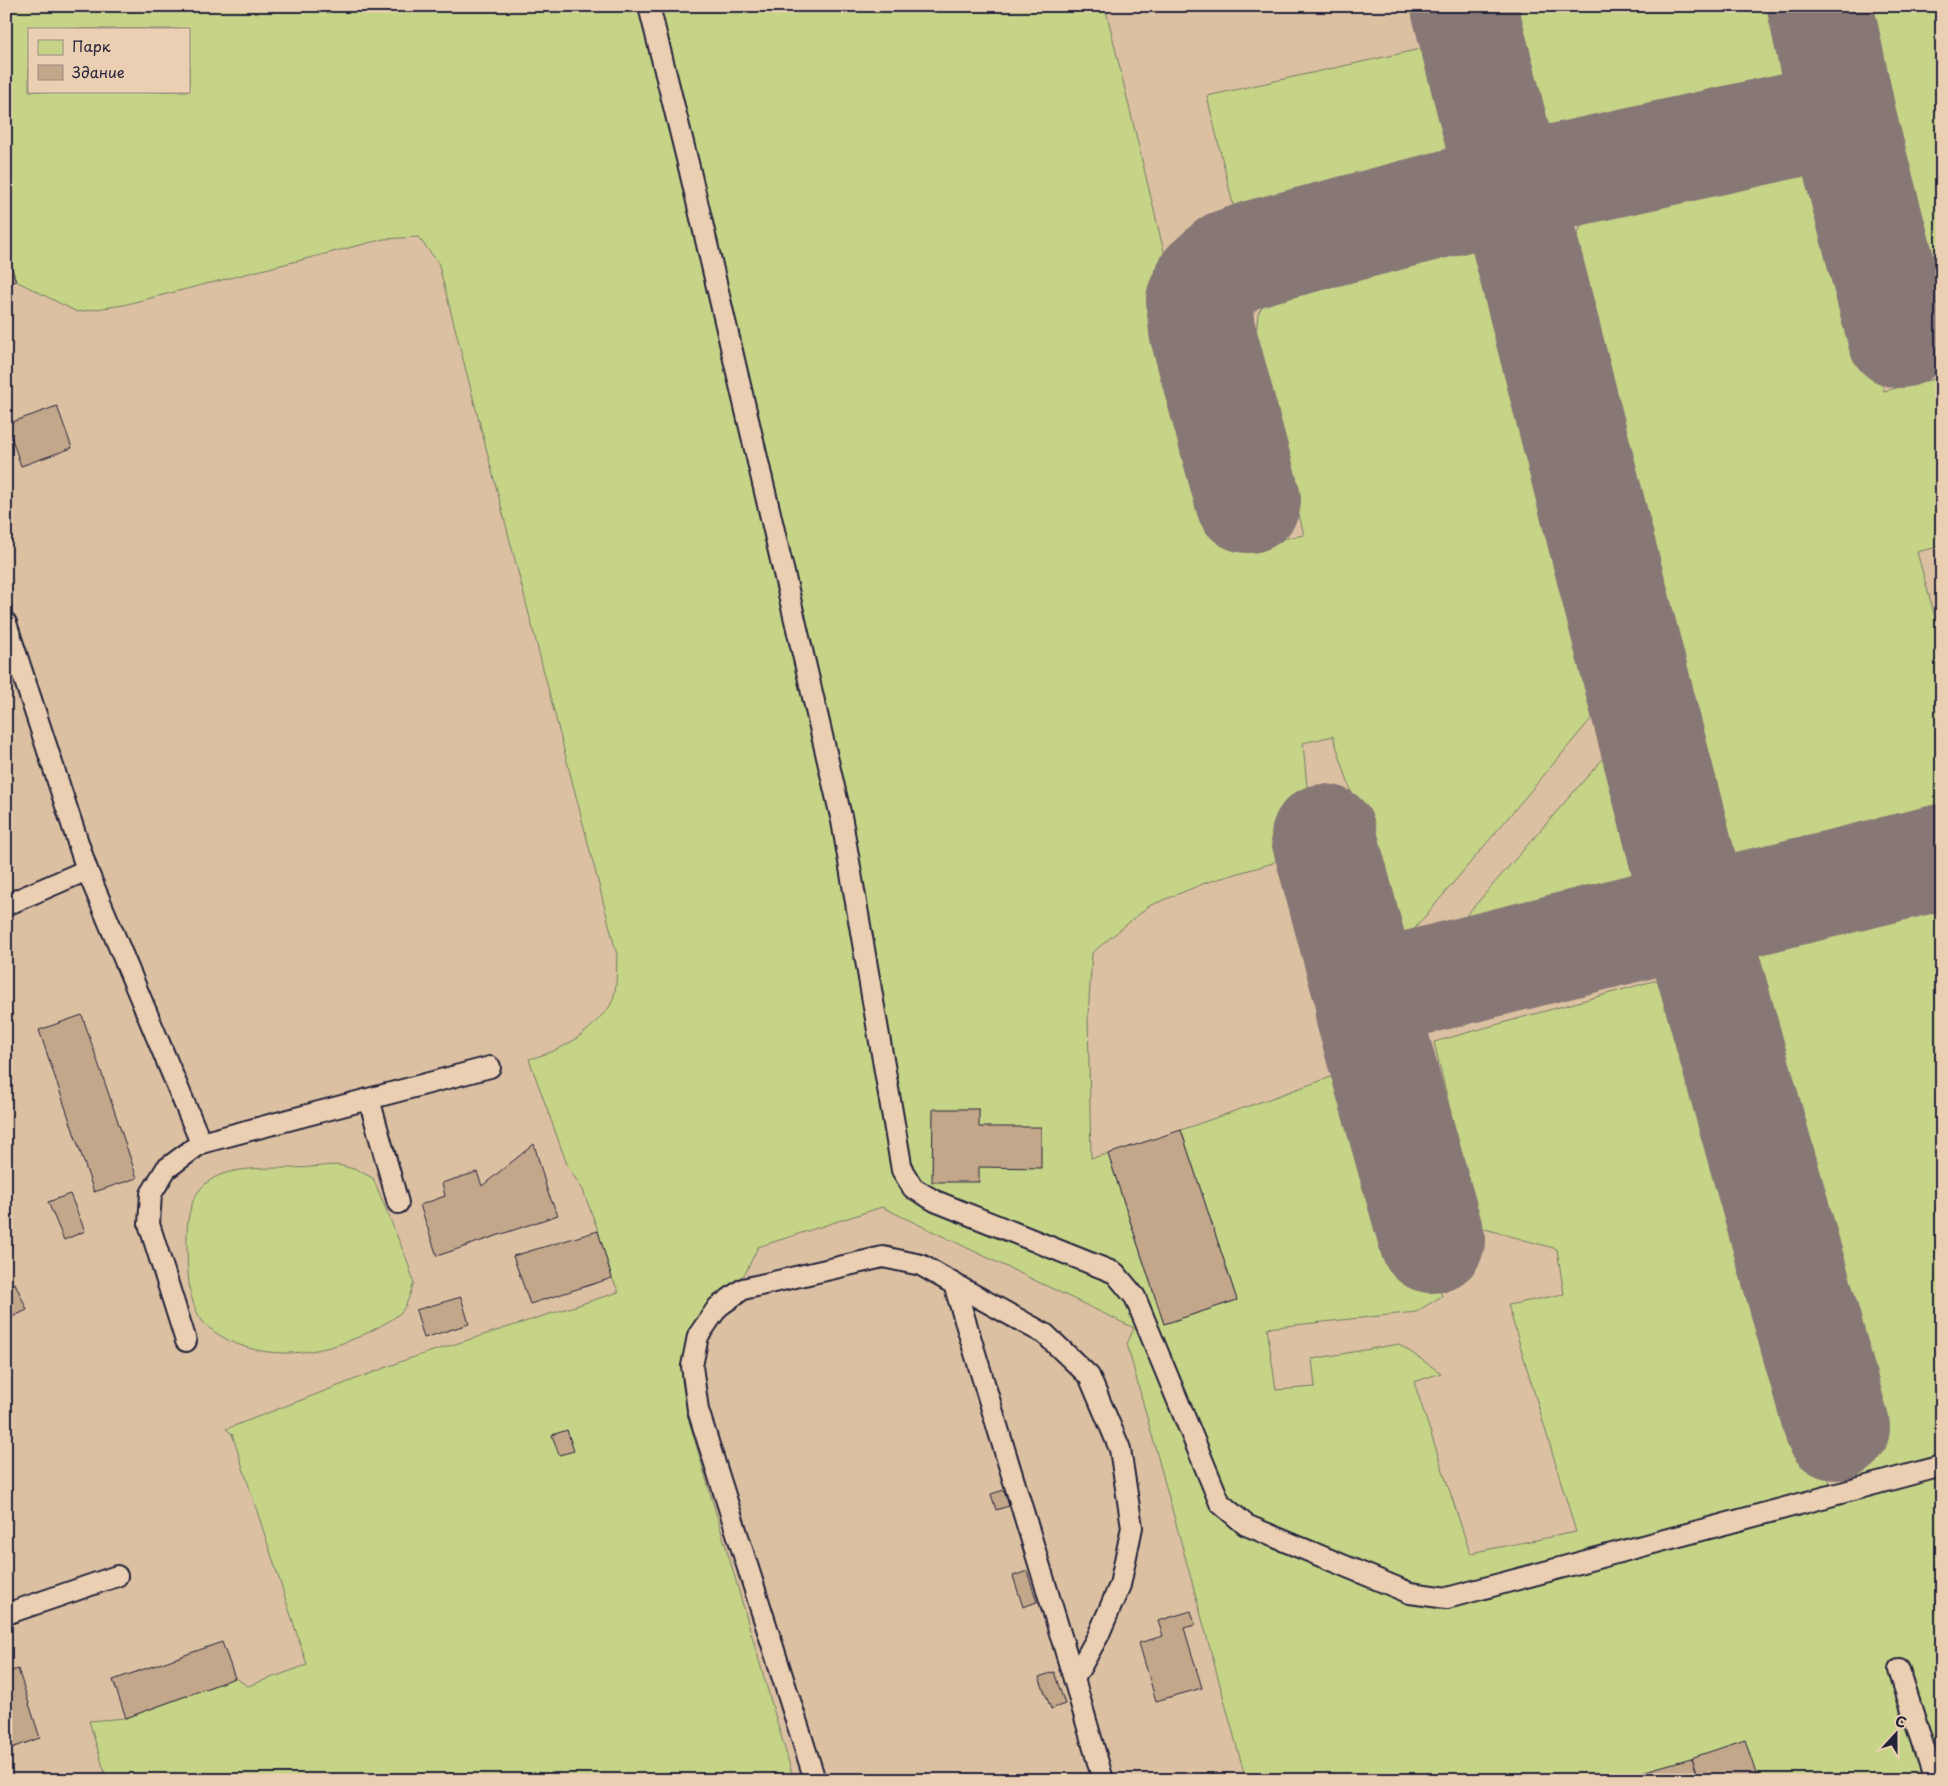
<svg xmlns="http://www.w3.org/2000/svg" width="1948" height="1786" font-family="'Playpen Sans',sans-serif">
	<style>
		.built { fill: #dcc0a2; fill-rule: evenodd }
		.green { fill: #c6d488; stroke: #747b62; fill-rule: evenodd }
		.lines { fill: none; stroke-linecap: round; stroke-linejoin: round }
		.taxiway { stroke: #877875; stroke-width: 106 }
		.building { fill: #c3a78b; stroke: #22223b }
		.service-casing { stroke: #22223b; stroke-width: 24 }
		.service { stroke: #ebcfb2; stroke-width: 20 }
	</style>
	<rect width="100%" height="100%" fill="#eccfaf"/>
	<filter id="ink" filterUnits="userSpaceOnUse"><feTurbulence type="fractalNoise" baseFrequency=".02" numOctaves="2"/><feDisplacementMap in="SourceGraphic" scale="10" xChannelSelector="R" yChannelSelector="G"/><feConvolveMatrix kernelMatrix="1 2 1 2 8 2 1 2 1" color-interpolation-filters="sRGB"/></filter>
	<g filter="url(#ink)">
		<path class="built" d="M6,6H1942V1780H6ZM29,29H189V91H29Z"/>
		<g class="green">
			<path d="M6,6H1105L1235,548L1304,535L1256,336L1258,314L1268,295L1481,244L1514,259L1623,681L1401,945L1333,736L1303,743L1308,798L1297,838L1273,863L1205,883L1149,906L1092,953L1088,1016L1091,1158L1108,1154L1164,1324L1237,1300L1181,1130L1351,1070L1442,1296L1416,1312L1267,1328L1276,1390L1315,1387L1312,1359L1399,1344L1441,1373L1414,1382L1470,1553L1576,1532L1508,1305L1564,1294L1557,1249L1478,1227L1434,1042L1693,970L1830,1485L1859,1479L1853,1466L1873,1444L1752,953L1942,908V1780H1246L1127,1344L1134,1328L882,1207L758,1247L745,1274L725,1288L715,1300L687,1347L682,1365V1381L688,1417L794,1780H107L89,1721L126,1718L235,1678L248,1686L307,1665L232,1434L226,1429L408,1359L619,1292L612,1278L598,1231L583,1190L568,1167L529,1059C557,1052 582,1039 601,1016C604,1013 609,1008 611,1004C618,990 616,970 617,955L438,262L418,237L384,239L123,305L77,312L16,281L6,252ZM29,29H189V91H29Z"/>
			<path d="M1509,6H1789L1815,109L1586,165L1544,146Z"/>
			<path d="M1865,6H1942V302Z"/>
			<path d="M1457,41L1493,158L1480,188L1264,244L1238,225L1207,96Z"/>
			<path d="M1825,152L1884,391L1942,377V546L1917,552L1942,642V844L1742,896L1571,252L1585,215Z"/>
			<path d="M1633,724L1680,893L1665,912L1417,972Z"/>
			<path d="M339,1165L357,1170L373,1178L407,1260L414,1283C410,1293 407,1307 399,1314C392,1320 382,1325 373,1330C329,1353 274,1363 228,1340C219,1335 207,1328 201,1319C187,1298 188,1271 187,1246C184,1166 231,1168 294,1168C309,1168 324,1165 339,1165Z"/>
		</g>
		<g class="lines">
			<g class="taxiway">
				<path d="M1464,6L1690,889L1700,938L1837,1427"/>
				<path d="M1820,6L1846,129L1900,335"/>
				<path d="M1248,500L1202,330L1199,301L1207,283L1230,262L1259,252L1510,187L1797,124C1816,121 1830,118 1846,129"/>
				<path d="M1324,837L1363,981L1375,993"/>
				<path d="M1432,1240L1368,1013L1375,993L1695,913L1725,909L1942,857"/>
			</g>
		</g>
		<g class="building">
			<path d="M6,252L16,281L6,284Z"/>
			<path d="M57,406L72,448L21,466L7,424Z"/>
			<path d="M82,1015L137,1178L94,1192L39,1030Z"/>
			<path d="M933,1109H979V1127H1041V1168L979,1167V1182H932Z"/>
			<path d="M1181,1130L1237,1300L1164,1324L1108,1154Z"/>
			<path d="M534,1144L548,1193L558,1215L437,1256L420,1205L445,1196L442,1183L477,1172L482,1186Z"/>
			<path d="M70,1194L85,1231L64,1240L48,1202Z"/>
			<path d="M598,1231L612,1278L530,1304L513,1256Z"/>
			<path d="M15,1283L27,1310L12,1317L6,1304V1287Z"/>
			<path d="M461,1297L469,1324L424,1338L416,1310Z"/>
			<path d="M567,1430L574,1451L559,1455L552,1435Z"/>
			<path d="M1004,1490L1009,1506L996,1510L991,1494Z"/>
			<path d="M1027,1571L1037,1602L1023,1607L1013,1576Z"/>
			<path d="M1191,1611L1195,1625L1184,1628L1202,1688L1156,1701L1139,1643L1163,1636L1158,1621Z"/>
			<path d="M222,1642L235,1678L126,1718L113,1680Z"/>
			<path d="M18,1669L40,1738L6,1750V1673Z"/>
			<path d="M1054,1672L1065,1704L1051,1709L1039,1677Z"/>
			<path d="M1745,1740L1758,1780H1698L1691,1758Z"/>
			<path d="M1691,1758L1698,1780H1618L1617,1779Z"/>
		</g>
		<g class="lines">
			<g class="service-casing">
				<g id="service">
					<path d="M649,6L688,163L842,821L902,1170L913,1188L935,1201L1115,1273L1135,1297L1220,1503L1246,1525L1410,1593L1447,1598L1942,1466"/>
					<path d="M6,623L87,870L6,905"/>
					<path d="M87,870L201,1143L490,1067"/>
					<path d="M369,1099L398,1203"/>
					<path d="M954,1284L1045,1334L1089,1376L1120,1449L1132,1527L1120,1585L1098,1636L1074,1679"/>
					<path d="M186,1341L149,1224L151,1194L166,1169L201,1143"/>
					<path d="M6,1614L117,1576"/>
					<path d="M1899,1670L1934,1780"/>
					<path d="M815,1780L698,1410L692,1366L698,1336L718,1307L743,1289L883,1257L921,1265L954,1284L1074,1679L1103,1780"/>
				</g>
			</g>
			<use href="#service" class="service"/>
		</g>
	</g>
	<rect width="1948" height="1786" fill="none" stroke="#ebcfb2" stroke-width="25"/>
	<rect x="12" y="12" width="1923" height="1761" fill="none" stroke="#22223b" stroke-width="2" filter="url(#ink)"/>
	<rect x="28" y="28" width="162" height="65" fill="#ebcfb2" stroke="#9b8a82"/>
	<rect x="38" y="40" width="25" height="15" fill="#c6d488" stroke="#9b8a82"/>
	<text x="72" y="52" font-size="15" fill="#22223b">Парк</text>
	<rect x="38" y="65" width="25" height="15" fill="#c3a78b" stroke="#9b8a82"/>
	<text x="72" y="78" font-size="15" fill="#22223b">Здание</text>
	<g transform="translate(1896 1734) rotate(21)" stroke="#ebcfb2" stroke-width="4" paint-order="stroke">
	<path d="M0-4L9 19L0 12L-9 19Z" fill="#22223b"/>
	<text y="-8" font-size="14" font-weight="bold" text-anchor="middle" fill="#22223b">С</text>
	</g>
</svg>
